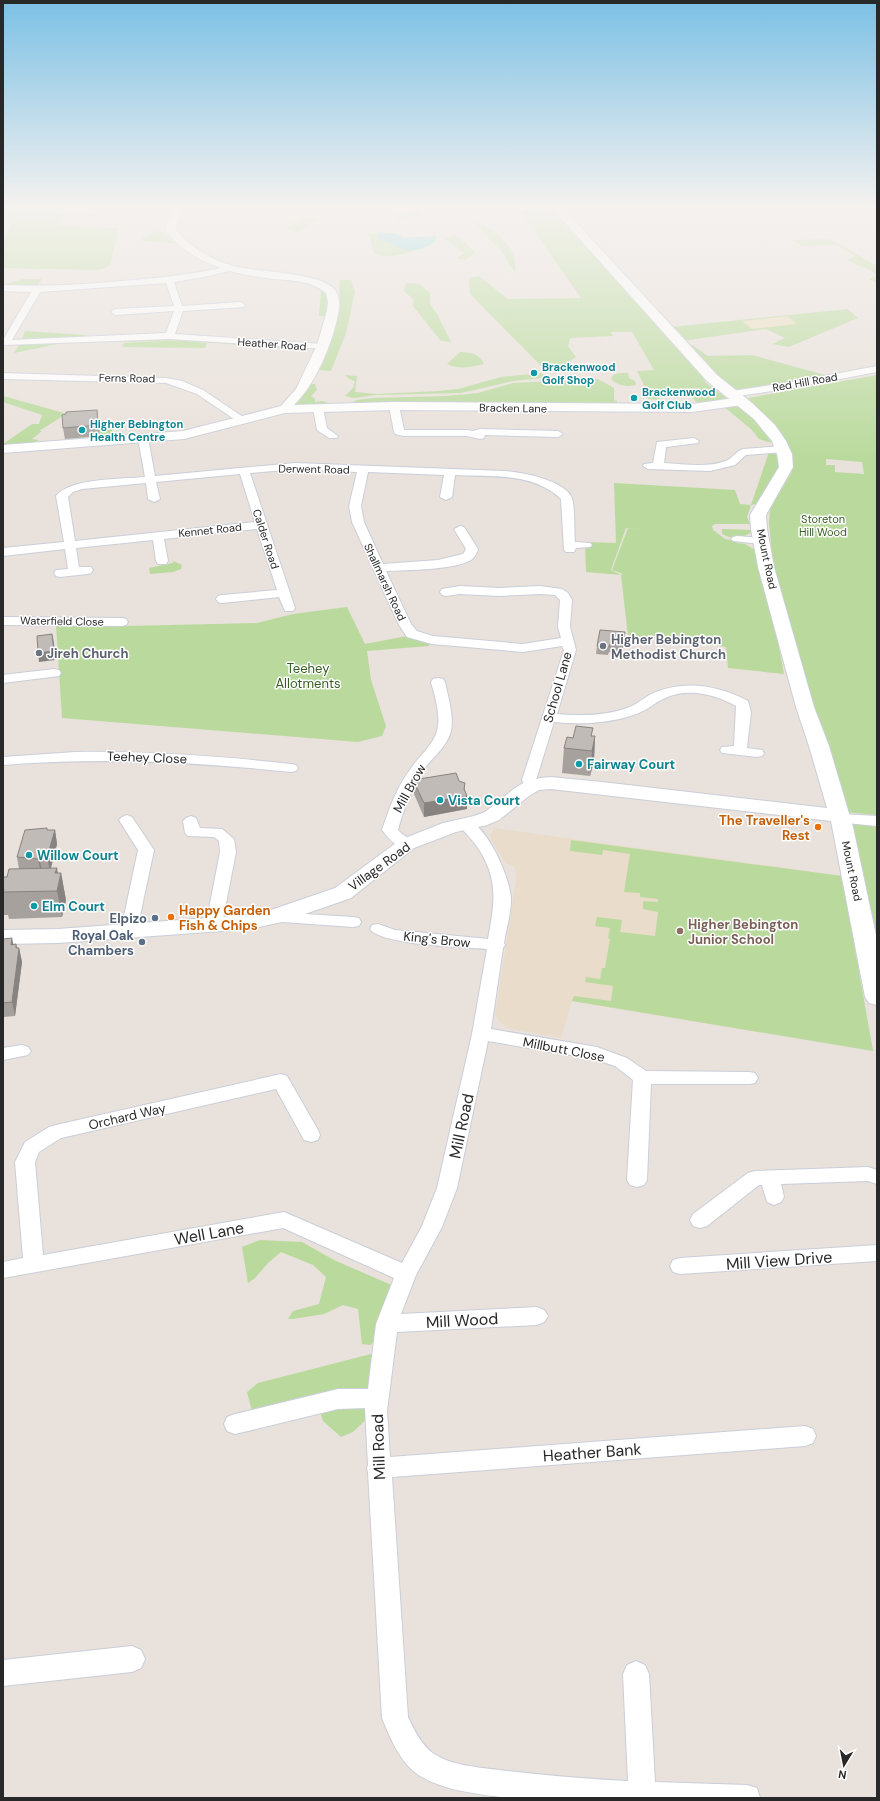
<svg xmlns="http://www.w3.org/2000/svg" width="880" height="1801" font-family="'DM Sans',sans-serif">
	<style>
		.education { fill: #e9dccb }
		.green { fill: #b9da9c; fill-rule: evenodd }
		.sand { fill: #ebdfc0 }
		.water { fill: #78d2e1 }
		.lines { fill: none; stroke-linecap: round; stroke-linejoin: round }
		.minor-casing { stroke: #c9ced8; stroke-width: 2 }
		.tertiary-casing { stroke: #c9ced8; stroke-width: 2 }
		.secondary-casing { stroke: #c9ced8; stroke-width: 2 }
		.minor { fill: #fff; fill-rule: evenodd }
		.tertiary { fill: #fff; fill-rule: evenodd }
		.secondary { fill: #fff; fill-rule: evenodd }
		.wall { fill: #a6a19d }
		.shaded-wall { fill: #878380 }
		.building { fill: #c1bbb7; stroke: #878380 }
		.culture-dot { fill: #0f9aa8; stroke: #fff; stroke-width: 1.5 }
		.worship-dot { fill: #6b7280; stroke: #fff; stroke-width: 1.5 }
		.food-dot { fill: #e8710a; stroke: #fff; stroke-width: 1.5 }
		.service-dot { fill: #5c6f8a; stroke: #fff; stroke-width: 1.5 }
		.education-dot { fill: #8d6e63; stroke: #fff; stroke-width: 1.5 }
		.labels { text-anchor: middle; stroke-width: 3; stroke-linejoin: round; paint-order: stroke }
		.far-street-label { font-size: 11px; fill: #282828; stroke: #fff }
		.far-culture-label { font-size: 11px; font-weight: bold; fill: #0d838f; stroke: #fff; text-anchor: start }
		.far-park-label { font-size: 11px; fill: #345c20; stroke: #fff }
		.worship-label { font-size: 13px; font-weight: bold; fill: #5b616d; stroke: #fff; text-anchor: start }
		.park-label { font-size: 13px; fill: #345c20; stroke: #fff }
		.street-label { font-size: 13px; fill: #282828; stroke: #fff }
		.culture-label { font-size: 13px; font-weight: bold; fill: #0d838f; stroke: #fff; text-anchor: start }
		.food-label { font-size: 13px; font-weight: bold; fill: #c56008; stroke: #fff; text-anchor: end }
		.service-label { font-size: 13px; font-weight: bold; fill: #4e5e75; stroke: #fff; text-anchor: end }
		.education-label { font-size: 13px; font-weight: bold; fill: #785e54; stroke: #fff; text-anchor: start }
		.near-street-label { font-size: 16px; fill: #282828; stroke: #fff }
	</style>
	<rect width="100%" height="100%" fill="#e9e1db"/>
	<path class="education" d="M494,828L842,876L873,1051L572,1001L561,1038L510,1029L502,1024L495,1016L517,874L515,867L505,863L490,837Z"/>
	<g class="green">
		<path d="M3,207H65L53,212L65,215L59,225L119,228L110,264L106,268L97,270L3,268V244L11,223L3,222Z"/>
		<path d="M417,207H421L423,212L421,215L406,219H395L396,216L405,213L406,211L413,210Z"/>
		<path d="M530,207H551L701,373L706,383L728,399L726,401L698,404L689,393L670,397H660L659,400L648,399L645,397L643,383L637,371L654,370L632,332H611L613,336L570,338L568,346L576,357L559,368L547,372L470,294L469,278L479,276L508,299L581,298L520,210L531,209Z"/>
		<path d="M310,218L317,219L299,232L285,229L300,220Z"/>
		<path d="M478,223C497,230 518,249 515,271L508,264L504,254L475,224Z"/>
		<path d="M159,231L164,232V234L174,243L144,241L142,238Z"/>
		<path d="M379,232L376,236L392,242L390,245L400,246L406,250L423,248C408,252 388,261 374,253L369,234Z"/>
		<path d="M454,235L467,244L475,253L465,260L457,259L464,253L445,239Z"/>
		<path d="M828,239L836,242L877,266V283L869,279L877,276L870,270L849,261L848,259L856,256L836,245L802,246L792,240Z"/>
		<path d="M23,279H42L37,286L3,285Z"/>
		<path d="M340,280H351L355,292L346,333L331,371L317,370L326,353L339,309Z"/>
		<path d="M310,283C330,294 330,293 326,316H319L321,290L308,284Z"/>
		<path d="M406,283L419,284L430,293V304L437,314L451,342L441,341L413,306L414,300L404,291Z"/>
		<path d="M848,309L858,318L789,347L772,344L785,338L766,329L682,341L671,327Z"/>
		<path d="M25,331L85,335L84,337L22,339Z"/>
		<path d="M166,337L306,348L305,350L175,340L124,342L126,339Z"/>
		<path d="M175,340L207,343L205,348L122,347L124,343Z"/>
		<path d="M72,341L14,353L20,344Z"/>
		<path d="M692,345L708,356L752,355L825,375L734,391L686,346Z"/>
		<path d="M460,352C471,353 479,353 484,364C471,367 459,370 447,364Z"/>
		<path d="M541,373L545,376L543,378L513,381L461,393L375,395L354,398L345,396L353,388L355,381L349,379L345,375L357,376L355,392L376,394L439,391L458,389L501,377Z"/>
		<path d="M619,373H628L629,378L635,381L636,385C628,387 617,386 611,379L613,375Z"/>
		<path d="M877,375V815L845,812L790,629L773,563L769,523L770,508L792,472L791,451L772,423L748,398ZM826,459L862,462L864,474L835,472V465H826Z"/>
		<path d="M598,379L614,388V400L617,401V406L348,404L357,400L373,398L445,396L478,393L513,383Z"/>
		<path d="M308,384H315L317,390L311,396L315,399V402L322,401L335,405L295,406L293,403Z"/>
		<path d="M3,396L64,413L114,422L111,437L71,441V439L100,437L98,421L63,416L39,431H42L32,439L39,440L33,443L3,444L32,424H39L42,415L3,402Z"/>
		<path d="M738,406L751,416L772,443L759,439L751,429L724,407Z"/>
		<path d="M769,452L778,455L781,467L756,504L751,505L747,517L750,524H715L712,526L713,529L626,528L611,570L621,575L623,574L612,570L628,528L712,529L725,539L737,541V543L745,544L755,550L776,631L784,674L728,668L726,647L649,635L648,638L628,636L621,575L586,572L585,542L616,543L614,483L735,490L740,504L751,505Z"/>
		<path d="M722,529L752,530V532L744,536H736V538L729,537L722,534Z"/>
		<path d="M173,561L182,565L181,569L173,572L150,574L149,568L173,563Z"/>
		<path d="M347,607L365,644L407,636L429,644V646L367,651L371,680L386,726L382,736L358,742L62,718L56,625L126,626L257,623L293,614Z"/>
		<path d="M849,823L877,824V959Z"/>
		<path d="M571,840L842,876L873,1051L572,1001L574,996L611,1001L613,986L585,982L586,977L600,979L602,968H605L610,939L608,938L610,928L595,926L597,917L622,920L620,932L655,936L658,912L643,909V901L658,902V899L640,897V893L624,892L630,854L603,850L602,855L570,851Z"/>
		<path d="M260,1240L302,1242L334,1260L396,1287L379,1337L370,1345L362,1344L358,1309L343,1305L324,1314L293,1319H288L293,1311L319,1304L326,1277L313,1265L281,1252L268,1263L255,1278L248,1283L242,1247Z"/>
		<path d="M371,1354L378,1356L373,1413L353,1432L341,1437L323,1421L316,1400L297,1398L252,1411L247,1392L258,1383Z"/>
	</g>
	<path class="sand" d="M787,316L797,324L752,329L742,321Z"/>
	<path class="water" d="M379,232L398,234L403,238L435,236L436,240C431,247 415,252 406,250C400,248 397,246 390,245L392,242L381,241L376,236Z"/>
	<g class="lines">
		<g class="minor-casing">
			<g id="minor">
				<path d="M75,207H83L97,212L93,214L75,210Z"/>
				<path d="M230,266L234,268L233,270L204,277L174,282L182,306L241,302L245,305L244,307L183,311L175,334L322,344L327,347L325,349L170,339L3,345V340L31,292L3,291V285C39,287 74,285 110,282C151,279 190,275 230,266ZM166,283L174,306L115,309L111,312L115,315L174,311L166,333L12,340L40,292Z"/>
				<path d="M877,366V372L792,388L732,397L727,394L732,391L792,382Z"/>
				<path d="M3,373L166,378L182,381L203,390L246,419L245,421H237L197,394L166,383L3,379Z"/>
				<path d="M394,403L399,406L404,430H467L473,431L480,429L558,431L563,434L558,437L485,435L484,438L480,439L467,436H403L395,434L394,432L389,406Z"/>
				<path d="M318,405L323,408L327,428L338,436L337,438H329L317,430L313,408Z"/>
				<path d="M143,435L148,438L155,476L295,463L505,471C521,472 565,480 572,498C575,508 574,530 575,542L590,543L592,545L590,547L576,548L574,552H566L564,550L561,499C533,472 490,477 455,475L452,497L446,500L440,497L444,475L368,472L361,506L364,522L383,564L438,560L463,554L466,549L454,529L460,526L464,527L478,549C477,553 475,557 471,560C455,570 407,570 386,571L411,624L417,631L433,636L523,644L561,638L558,627L560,600L555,595L540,594L499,596L460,594L446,596L442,595L440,592L442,589L460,586L499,588L540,586L562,589L568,593L572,600L570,627L576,650L557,714C580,716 607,716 630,707C639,703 647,695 656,692C687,680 719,686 748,701L751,712L747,748L762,750L764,753L762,756L757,757L722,753L720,750L722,747L734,746L736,706C715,694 686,687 663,699C655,703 648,709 639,713C613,723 582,725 554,722L536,780L539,786L537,789L532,790L527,789L522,780L564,650L562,646L523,652L432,644L407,637L399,625L352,522L349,506L357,472L295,469L250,473L295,608L293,611H285L279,597L222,603L218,602L216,599L218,596L222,595L277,590L257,529L164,539L168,561L166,564H158L156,561L153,540L76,548L79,567H91L93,570L91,573L87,574L60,577L56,576L54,573L56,570L68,569L65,549L3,556V548L64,542L56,496C70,478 122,479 145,477L138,438ZM240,474L255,522L75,541L68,497L73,492L82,489L146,483L148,499L154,502L160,499L156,482Z"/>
				<path d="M694,438L699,441L698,443L666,447L664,463C684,464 706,468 726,461C732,459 736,451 743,449L783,446L788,449L783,452L746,455L735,465L710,471L648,469L643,466L644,464L653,463L657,442Z"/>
				<path d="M737,536L762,538L768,541L762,544L733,541L731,539L733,537Z"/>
				<path d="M3,617L122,618L126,619L128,622L126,625L122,626L3,625Z"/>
				<path d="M54,669L59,670L61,673L59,676L3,683V675Z"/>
				<path d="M438,678L443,679L445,682C448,697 454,715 451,731C447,748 430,759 421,773C411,791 403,810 398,830C403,836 410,838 415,844L412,847C399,851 390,840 382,830C389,809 396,789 409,771C417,758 433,746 437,731C441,715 435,697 431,682L433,679Z"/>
				<path d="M75,752C147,751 219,756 291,764L296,765L298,768L296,771L291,772C195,762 100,757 3,765V757Z"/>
				<path d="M841,814L877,816V826L836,822L833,819L836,816Z"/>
				<path d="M127,815L132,817L154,850L137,930L135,934L129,935L123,934L121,930L138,850L119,820L122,817Z"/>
				<path d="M191,816L196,818L200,828L222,829L234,839L236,852L222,924L220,928L214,929L208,928L206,924L220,852L219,841L214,837L188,836L185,833L183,821L186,818Z"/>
				<path d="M466,819C487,825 511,879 511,900C511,914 506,929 504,943L505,945L503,948L491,1029L597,1047L627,1058L646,1071L749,1072L755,1073L758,1078L755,1083L749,1084H651L647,1180L644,1185L637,1187L630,1185L627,1180L633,1080L615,1066L594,1059L488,1041L457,1188L442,1227L416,1275L401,1314L537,1307L544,1310L548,1316L544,1322L537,1325L397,1332L387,1411L390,1457L805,1426L813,1429L816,1436L813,1443L805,1446L392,1477L408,1717C414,1730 422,1746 434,1754C453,1766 478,1767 499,1770C542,1775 585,1779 628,1781L623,1674L627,1665L636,1661L645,1665L649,1674L655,1782L747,1785L757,1788L760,1798H508C478,1794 431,1790 409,1767C396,1753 389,1735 382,1718L368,1472L367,1468L368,1465L365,1408L338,1409L235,1434L227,1431L224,1424L227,1417L235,1414L338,1389H368L376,1324L394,1278L283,1228L3,1278V1262L23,1258L15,1162L25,1142L49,1127L56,1125L281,1074L287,1076L318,1130L320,1135L318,1140L311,1142L304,1140L276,1089L61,1138L39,1152L35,1162L43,1255L284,1212L402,1263L422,1226L437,1188L472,1034L487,949C465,947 380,945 370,929L372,925L378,924L395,930L488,939C494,905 499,882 480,851C474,841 465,833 458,824L461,821Z"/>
				<path d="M274,912L353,917L359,918L361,922L359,926L353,927L268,921L266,917L268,913Z"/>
				<path d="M22,1045L28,1047L31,1051L28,1055L3,1060V1048Z"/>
				<path d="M868,1167L877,1170V1184L868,1181L781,1184L784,1197L781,1202L774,1205L767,1202L762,1185H759L707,1226L700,1228L693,1226L690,1220L693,1214L748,1173L755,1171Z"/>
				<path d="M877,1245V1261L680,1274L673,1272L670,1266L673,1260L680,1258Z"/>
				<path d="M132,1646L141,1650L145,1659L141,1668L132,1672L3,1686V1660Z"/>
			</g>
		</g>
		<g class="tertiary-casing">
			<path id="tertiary" d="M169,207H179L181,213L175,229C190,247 210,259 233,266C256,272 321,272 335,290C344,301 336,322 333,334C325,359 313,386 294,405L394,402L692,404L742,397L746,398L748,401L746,404L742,405L692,412L394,410L285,413L184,439L3,453V445L183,431L281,406L296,389L317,345L327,311L328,302L326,293C312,281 291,280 273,279C232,274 190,264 165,229L171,213Z"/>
		</g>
		<g class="secondary-casing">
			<path id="secondary" d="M551,207H562L717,375L752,403L775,425L786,441L792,454L793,467L766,515L767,529L774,567L814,707L829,746L853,827L877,940V1005L869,1003L865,997L831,821L551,789L539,790L529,796L499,820L487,825L456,832L414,848L351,898L282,922L249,929L58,943L3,944V930L58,929L249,915L271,910L335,888L400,840L443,823L474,816L485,812L515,788L525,782L540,778L551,777L602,782L827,808L809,746L796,707L758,567L751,529L750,515L779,467L777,454L772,441L754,419L707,381Z"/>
		</g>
		<use href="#minor" class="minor"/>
		<use href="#tertiary" class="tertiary"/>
		<use href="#secondary" class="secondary"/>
	</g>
	<g class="wall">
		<path d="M97,410L100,436L65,439L63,428Z"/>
		<path d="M625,632L624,641L622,654L609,652L608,655L596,654L597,646Z"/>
		<path d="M592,736H595L594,761L590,776L562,773L564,748L573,738Z"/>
		<path d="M413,780L459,781L465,790L467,809L424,817L414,794Z"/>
		<path d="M48,830H55L57,844L51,868L58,873H61L66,900L62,917L9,919L8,915H3V877H7L19,869L17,857Z"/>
		<path d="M3,939L14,945L17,948H19L22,962L15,1016L3,1017Z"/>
	</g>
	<g class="shaded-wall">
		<path d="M52,634L54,643L55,660L39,662L38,653Z"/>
		<path d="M595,736L594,761L590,776L592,751Z"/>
		<path d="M465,783L464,796H467V809L424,817V803Z"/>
		<path d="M55,830L57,844L50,871L47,857Z"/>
		<path d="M39,857L42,871L41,873L38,859Z"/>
		<path d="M57,868L59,881L61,873L66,900L62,917L57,891L55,873Z"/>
		<path d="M12,938L15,952L11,945Z"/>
		<path d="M16,944L18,953L19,948L22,962L15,1016L12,1002Z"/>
	</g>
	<g class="building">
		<path d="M97,410L98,425L63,428L62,415L66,414V412Z"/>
		<path d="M600,630L625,632L623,645L610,644L609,647L597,646Z"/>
		<path d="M52,634L54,651L38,653L37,636Z"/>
		<path d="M576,726L593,728L591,736H595L592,751L564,748L567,737L573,738Z"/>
		<path d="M456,773L459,781L465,783L464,789L467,796L424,803L413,780Z"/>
		<path d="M47,828V830H55L47,857H39L38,859L17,857L25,830Z"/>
		<path d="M57,868L55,873H61L57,891L3,892L4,889H3V877H7L9,869Z"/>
		<path d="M12,938L11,945L16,944V948H19L12,1002L3,1003V939Z"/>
	</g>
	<linearGradient id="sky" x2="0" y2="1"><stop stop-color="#7bc0e5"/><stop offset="0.45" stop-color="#f5f2ef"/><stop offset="1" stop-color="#f5f2ef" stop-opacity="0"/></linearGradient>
	<rect width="880" height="459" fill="url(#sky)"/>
	<g class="culture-dot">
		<circle cx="534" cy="373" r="4"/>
		<circle cx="634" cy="398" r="4"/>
		<circle cx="82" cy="430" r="4"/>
		<circle cx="579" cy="764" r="4"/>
		<circle cx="440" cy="800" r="4"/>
		<circle cx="29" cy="855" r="4"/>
		<circle cx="34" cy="906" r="4"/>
	</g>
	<g class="worship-dot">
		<circle cx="603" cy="646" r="4"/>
		<circle cx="39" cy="653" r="4"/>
	</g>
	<g class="food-dot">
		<circle cx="818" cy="827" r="4"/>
		<circle cx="171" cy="917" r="4"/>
	</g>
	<g class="service-dot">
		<circle cx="155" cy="918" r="4"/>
		<circle cx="142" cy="942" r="4"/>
	</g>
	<circle class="education-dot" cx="680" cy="931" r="4"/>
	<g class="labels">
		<g class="far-street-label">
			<text transform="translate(272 344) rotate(4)" y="4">Heather Road</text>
			<text transform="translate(127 378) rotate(1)" y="4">Ferns Road</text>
			<text transform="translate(805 382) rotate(-10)" y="4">Red Hill Road</text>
			<text transform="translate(513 408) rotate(1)" y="4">Bracken Lane</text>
			<text transform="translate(314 469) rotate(1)" y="4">Derwent Road</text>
			<text transform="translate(210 530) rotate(-6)" y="4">Kennet Road</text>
			<text transform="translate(266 539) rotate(72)" y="4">Calder Road</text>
			<text transform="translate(767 559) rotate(78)" y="4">Mount Road</text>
			<text transform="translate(385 582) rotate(65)" y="4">Shallmarsh Road</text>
			<text transform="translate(62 621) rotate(1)" y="4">Waterfield Close</text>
			<text transform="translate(852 871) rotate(78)" y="4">Mount Road</text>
		</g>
		<g class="far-culture-label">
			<text x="542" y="371">Brackenwood<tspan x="542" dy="13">Golf Shop</tspan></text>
			<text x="642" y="396">Brackenwood<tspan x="642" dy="13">Golf Club</tspan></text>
			<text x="90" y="428">Higher Bebington<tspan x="90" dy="13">Health Centre</tspan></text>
		</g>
		<g class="far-park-label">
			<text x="823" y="523">Storeton<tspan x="823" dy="13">Hill Wood</tspan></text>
		</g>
		<g class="worship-label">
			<text x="611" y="644">Higher Bebington<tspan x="611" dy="15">Methodist Church</tspan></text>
			<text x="47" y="658">Jireh Church</text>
		</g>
		<g class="park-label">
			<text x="308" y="673">Teehey<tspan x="308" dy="15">Allotments</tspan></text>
		</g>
		<g class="street-label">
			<text transform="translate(557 687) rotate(-74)" y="5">School Lane</text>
			<text transform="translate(147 757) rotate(2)" y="5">Teehey Close</text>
			<text transform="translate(409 788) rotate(-61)" y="5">Mill Brow</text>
			<text transform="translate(379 866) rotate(-36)" y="5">Village Road</text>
			<text transform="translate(437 939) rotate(6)" y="5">King's Brow</text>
			<text transform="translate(564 1049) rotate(11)" y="5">Millbutt Close</text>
			<text transform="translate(127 1116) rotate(-13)" y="5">Orchard Way</text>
		</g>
		<g class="culture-label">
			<text x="587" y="769">Fairway Court</text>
			<text x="448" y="805">Vista Court</text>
			<text x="37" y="860">Willow Court</text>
			<text x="42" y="911">Elm Court</text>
		</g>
		<g class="food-label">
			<text x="810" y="825">The Traveller's<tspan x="810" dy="15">Rest</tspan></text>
			<text x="179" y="915" text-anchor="start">Happy Garden<tspan x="179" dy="15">Fish &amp; Chips</tspan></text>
		</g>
		<g class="service-label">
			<text x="147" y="923">Elpizo</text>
			<text x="134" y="940">Royal Oak<tspan x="134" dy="15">Chambers</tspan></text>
		</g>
		<g class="education-label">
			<text x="688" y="929">Higher Bebington<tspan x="688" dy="15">Junior School</tspan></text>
		</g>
		<g class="near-street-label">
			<text transform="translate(461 1126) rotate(-78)" y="6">Mill Road</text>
			<text transform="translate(209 1233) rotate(-10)" y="6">Well Lane</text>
			<text transform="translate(779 1260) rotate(-4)" y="6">Mill View Drive</text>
			<text transform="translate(462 1320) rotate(-3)" y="6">Mill Wood</text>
			<text transform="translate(378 1447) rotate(-92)" y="6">Mill Road</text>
			<text transform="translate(592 1452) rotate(-4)" y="6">Heather Bank</text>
		</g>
	</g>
	<rect width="880" height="1801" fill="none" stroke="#282828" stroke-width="8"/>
	<g transform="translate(844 1765) rotate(190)" stroke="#ffffff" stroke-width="3" paint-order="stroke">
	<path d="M0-3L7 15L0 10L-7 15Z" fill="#282828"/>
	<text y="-6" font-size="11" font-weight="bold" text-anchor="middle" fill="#282828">N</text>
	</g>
</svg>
